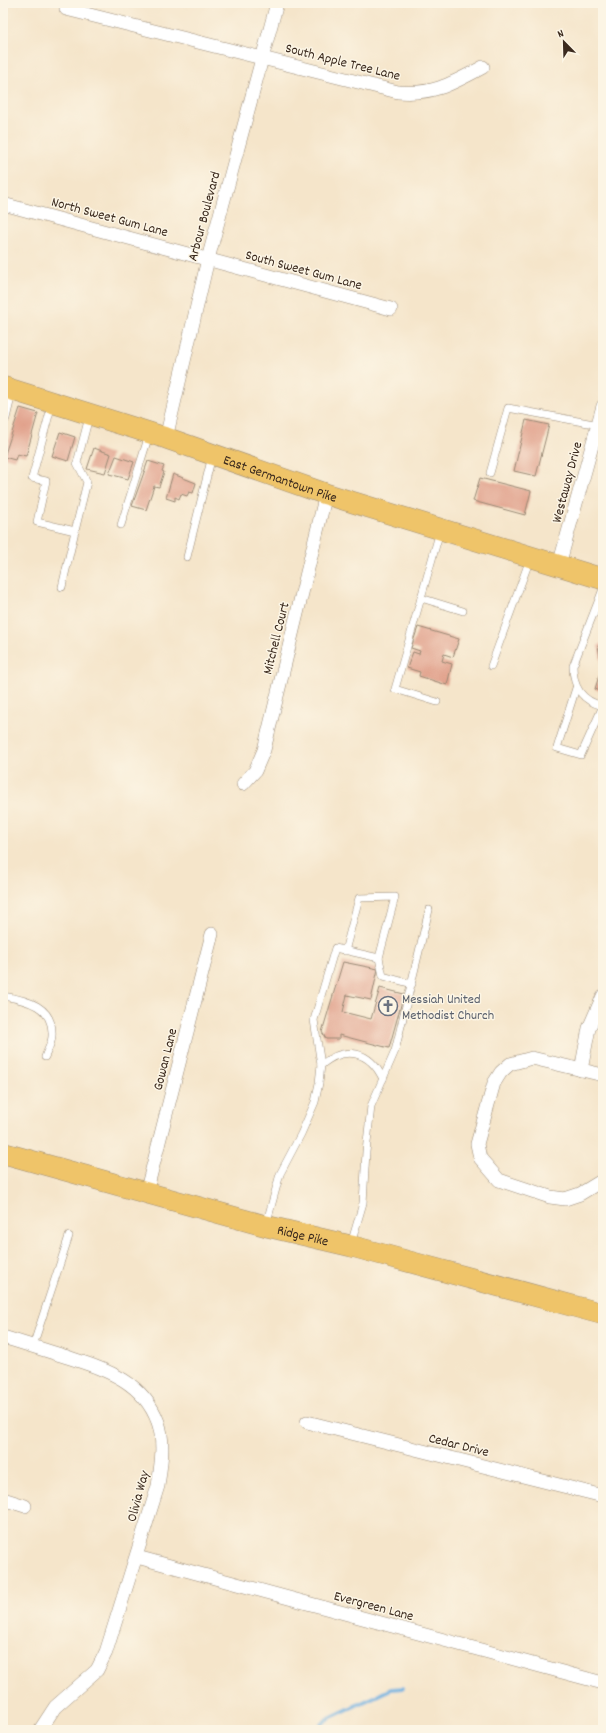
<svg xmlns="http://www.w3.org/2000/svg" width="606" height="1733" font-family="Dekko,sans-serif">
	<style>
		.lines { fill: none; stroke-linecap: round; stroke-linejoin: round }
		.stream { stroke: #69acde; stroke-width: 4 }
		.building { fill: #e09e88 }
		.lane-casing { stroke: #988874; stroke-width: 8 }
		.street-casing { stroke: #988874; stroke-width: 14 }
		.primary-casing { stroke: #988874; stroke-width: 22 }
		.lane { stroke: #fff; stroke-width: 7 }
		.street { stroke: #fff; stroke-width: 13 }
		.primary { stroke: #efc469; stroke-width: 21 }
		.labels { text-anchor: middle; stroke-width: 3; stroke-linejoin: round; paint-order: stroke }
		.street-label { font-size: 14px; fill: #3b2a1e; stroke: #fcf5e5 }
		.worship-label { font-size: 14px; fill: #5b616d; stroke: #fcf5e5; text-anchor: start }
	</style>
	<rect width="100%" height="100%" fill="#fcf5e5"/>
	<filter id="ink" filterUnits="userSpaceOnUse"><feTurbulence type="fractalNoise" baseFrequency=".025" numOctaves="2"/><feDisplacementMap in="SourceGraphic" scale="8" xChannelSelector="R" yChannelSelector="G"/><feConvolveMatrix kernelMatrix="1 2 1 2 8 2 1 2 1" color-interpolation-filters="sRGB"/></filter>
	<filter id="wash" filterUnits="userSpaceOnUse"><feTurbulence type="fractalNoise" baseFrequency=".012" numOctaves="4" result="noise"/><feDisplacementMap in="SourceGraphic" scale="16" xChannelSelector="R" yChannelSelector="G"/><feGaussianBlur stdDeviation="0.9" result="paint"/><feColorMatrix in="noise" values="0 0 0 0 0 0 0 0 0 0 0 0 0 0 0 0 0 1.4 0 .05"/><feComposite in="paint" operator="in"/></filter>
	<g filter="url(#wash)">
		<rect width="100%" height="100%" fill="#f5e5ca"/>
		<g class="lines">
			<path class="stream" d="M317,1730L327,1719L391,1689L403,1688"/>
		</g>
		<g id="blocks">
			<g class="building">
				<path d="M20,408L38,413L26,456L17,454L15,460L4,457Z"/>
				<path d="M526,420L549,425L536,476L514,471Z"/>
				<path d="M60,432L75,437L68,461L52,456Z"/>
				<path d="M94,448L111,454L105,473L87,469Z"/>
				<path d="M116,456L134,462L128,479L109,474Z"/>
				<path d="M148,461L164,466L162,471L164,472L159,487L154,486L146,510L132,506Z"/>
				<path d="M173,474L196,483L193,493L189,492L187,496L181,494L179,499L175,497V501L166,498Z"/>
				<path d="M480,478L531,491L525,515L473,501Z"/>
				<path d="M418,627L459,639L453,657L444,654L442,661L452,664L447,685L419,676L420,672L407,668L413,652L419,654L420,651L411,648Z"/>
				<path d="M603,641V692L595,689L602,666L598,646Z"/>
				<path d="M343,962L378,969L371,1000L347,995L343,1012L371,1019L380,988L404,994L389,1048L339,1035V1039H326L322,1032Z"/>
			</g>
		</g>
	</g>
	<g filter="url(#ink)">
		<use href="#blocks" fill-opacity="0" stroke="#988874" stroke-width="1"/>
		<g class="lines">
			<g class="lane-casing">
				<g id="lane">
					<path d="M52,404L32,478L46,481L37,522L75,531L62,587"/>
					<path d="M490,473L508,408L599,425"/>
					<path d="M121,525L149,435"/>
					<path d="M75,531L87,482L77,463L89,417"/>
					<path d="M440,531L421,598L463,611"/>
					<path d="M187,557L212,456"/>
					<path d="M603,589L573,666C573,688 582,701 603,706"/>
					<path d="M421,598L395,689L437,702"/>
					<path d="M491,666L530,559"/>
					<path d="M576,688L557,748L581,755L603,706"/>
					<path d="M345,951L359,898L395,897L379,958L383,976L412,984"/>
					<path d="M3,996C27,1000 54,1006 52,1036C52,1043 47,1051 45,1057"/>
					<path d="M321,1065C345,1045 370,1051 383,1079"/>
					<path d="M266,1225L280,1174L301,1134L315,1102L319,1083L321,1065L314,1020L335,948L379,958"/>
					<path d="M351,1244L363,1203L366,1152L371,1106L395,1051L429,910"/>
					<path d="M33,1346L69,1236"/>
				</g>
			</g>
			<g class="street-casing">
				<g id="street">
					<path d="M66,9L398,92C434,95 453,83 483,67"/>
					<path d="M3,204L391,309"/>
					<path d="M3,418L10,389"/>
					<path d="M166,438L208,259L277,3"/>
					<path d="M559,565L603,406"/>
					<path d="M243,784L255,771L264,750L326,494"/>
					<path d="M581,1070L589,1028L603,996"/>
					<path d="M603,1075L532,1058L510,1064L501,1072L494,1083L477,1144L480,1158L499,1180L550,1197L565,1199L580,1194L603,1180"/>
					<path d="M146,1193L212,934"/>
					<path d="M3,1337C23,1343 44,1350 64,1356C103,1369 142,1379 158,1422C165,1442 161,1465 158,1486L106,1652L97,1670L55,1707L40,1730"/>
					<path d="M307,1422L603,1496"/>
					<path d="M3,1499L25,1506"/>
					<path d="M137,1557L603,1683"/>
				</g>
			</g>
			<g class="primary-casing">
				<g id="primary">
					<path id="s1" d="M3,387L166,438L326,494L603,579"/>
					<path id="s2" d="M3,1153L266,1226L351,1246L603,1314"/>
				</g>
			</g>
			<use href="#lane" class="lane"/>
			<use href="#street" class="street"/>
			<use href="#primary" class="primary"/>
		</g>
	</g>
	<defs>
		<g id="church-ring" transform="scale(1)"><circle r="9.5" fill="#fcf5e5" stroke="#6b7280" stroke-width="1.5"/><path d="M-1.2-6h2.4v3.5h3.3v2.4h-3.3V6h-2.4V-.1h-3.3v-2.4h3.3Z" fill="#6b7280"/></g>
	</defs>
	<g fill-rule="evenodd">
		<use href="#church-ring" x="388" y="1006"/>
	</g>
	<g class="labels">
		<g class="street-label">
			<text transform="translate(343 61) rotate(14)" y="5">South Apple Tree Lane</text>
			<text transform="translate(110 216) rotate(15)" y="5">North Sweet Gum Lane</text>
			<text transform="translate(203 216) rotate(-75)" y="5">Arbour Boulevard</text>
			<text transform="translate(304 269) rotate(15)" y="5">South Sweet Gum Lane</text>
			<text dy="5" stroke="none"><textPath href="#s1" startOffset="292">East Germantown Pike</textPath></text>
			<text transform="translate(566 482) rotate(-75)" y="5">Westaway Drive</text>
			<text transform="translate(275 638) rotate(-76)" y="5">Mitchell Court</text>
			<text transform="translate(164 1059) rotate(-76)" y="5">Gowan Lane</text>
			<text dy="5" stroke="none"><textPath href="#s2" startOffset="311">Ridge Pike</textPath></text>
			<text transform="translate(459 1444) rotate(14)" y="5">Cedar Drive</text>
			<text transform="translate(137 1496) rotate(-75)" y="5">Olivia Way</text>
			<text transform="translate(374 1605) rotate(15)" y="5">Evergreen Lane</text>
		</g>
		<g class="worship-label">
			<text x="402" y="1003">Messiah United<tspan x="402" dy="16">Methodist Church</tspan></text>
		</g>
	</g>
	<rect width="606" height="1733" fill="none" stroke="#fcf5e5" stroke-width="16"/>
	<g transform="translate(564 42) rotate(337)" stroke="#fcf5e5" stroke-width="3" paint-order="stroke">
	<path d="M0-3L7 15L0 10L-7 15Z" fill="#3b2a1e"/>
	<text y="-6" font-size="11" font-weight="bold" text-anchor="middle" fill="#3b2a1e">N</text>
	</g>
</svg>
